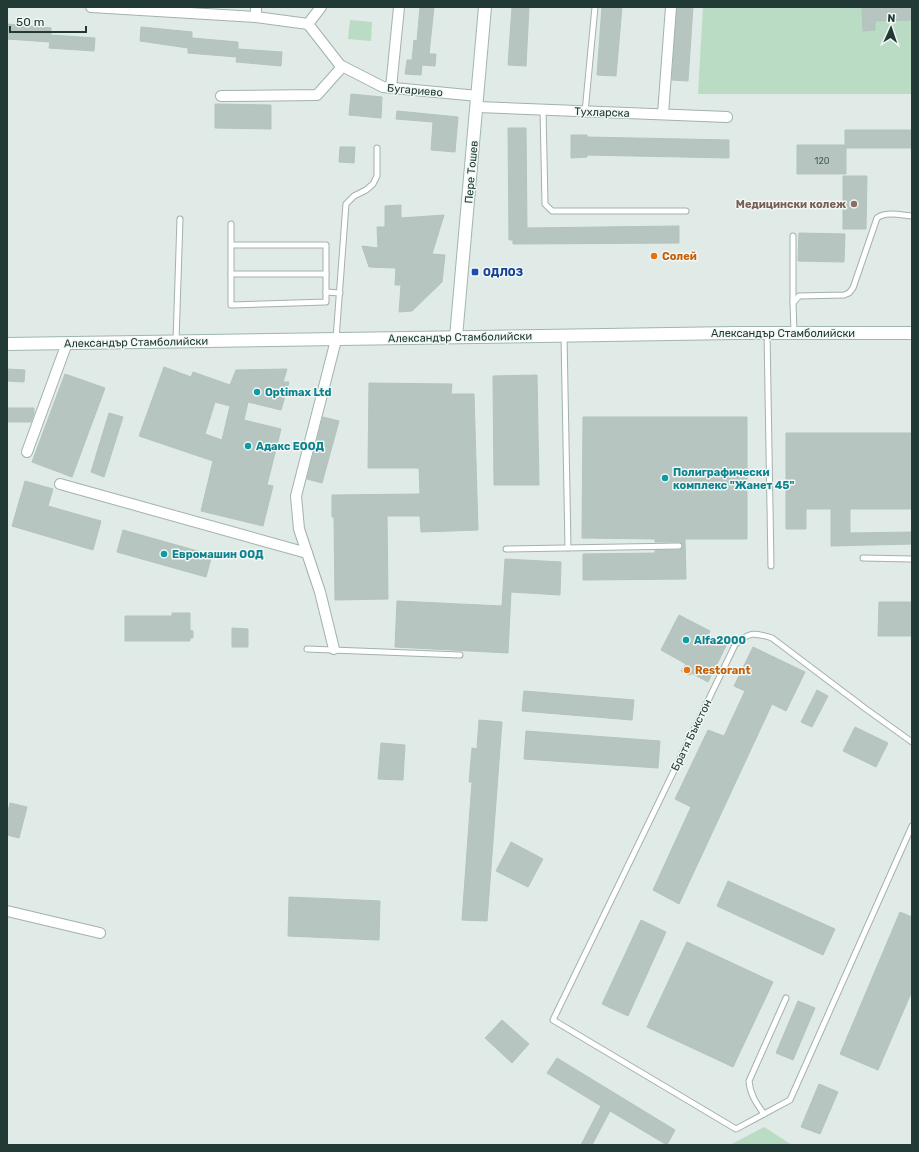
<svg xmlns="http://www.w3.org/2000/svg" width="919" height="1152" font-family="Rubik,sans-serif">
	<style>
		.green { fill: #badbc4 }
		.building { fill: #b6c5bf; stroke: #b3c4be; fill-rule: evenodd }
		.lines { fill: none; stroke-linecap: round; stroke-linejoin: round }
		.lane-casing { stroke: #a3b2ad; stroke-width: 7 }
		.street-casing { stroke: #a3b2ad; stroke-width: 12 }
		.secondary-casing { stroke: #9fb6af; stroke-width: 14 }
		.lane { stroke: #fff; stroke-width: 5 }
		.street { stroke: #fff; stroke-width: 10 }
		.secondary { stroke: #fff; stroke-width: 12 }
		.education-dot { fill: #8d6e63; stroke: #f0f7f4; stroke-width: 1.5 }
		.food-dot { fill: #e8710a; stroke: #f0f7f4; stroke-width: 1.5 }
		.transit-dot { fill: #1a4fb4; stroke: #f0f7f4; stroke-width: 1.5 }
		.culture-dot { fill: #0f9aa8; stroke: #f0f7f4; stroke-width: 1.5 }
		.labels { text-anchor: middle; stroke-width: 3; stroke-linejoin: round; paint-order: stroke }
		.number-label { font-size: 9px; fill: #465d58 }
		.street-label { font-size: 11px; fill: #213a35; stroke: #f0f7f4 }
		.education-label { font-size: 11px; font-weight: bold; fill: #785e54; stroke: #f0f7f4; text-anchor: end }
		.food-label { font-size: 11px; font-weight: bold; fill: #c56008; stroke: #f0f7f4; text-anchor: start }
		.transit-label { font-size: 11px; font-weight: bold; fill: #164399; stroke: #f0f7f4; text-anchor: start }
		.culture-label { font-size: 11px; font-weight: bold; fill: #0d838f; stroke: #f0f7f4; text-anchor: start }
	</style>
	<rect width="100%" height="100%" fill="#e0eae6"/>
	<g class="green">
		<path d="M703,7H912V94H698Z"/>
		<path d="M350,20L372,22L371,41L348,39Z"/>
		<path d="M764,1127L792,1145H730Z"/>
	</g>
	<g class="building">
		<path d="M420,7H434L429,54H436L435,66L422,65L421,75L405,74L407,60H412L414,40L417,41Z"/>
		<path d="M512,7H529L526,66L508,65Z"/>
		<path d="M602,7H622L616,76L597,75Z"/>
		<path d="M677,7H693L688,81L672,80Z"/>
		<path d="M862,7H912V20L875,21V30L863,31Z"/>
		<path d="M7,24L51,28V35L95,38L94,51L49,48L50,42L7,39Z"/>
		<path d="M141,27L192,32V38L238,42V49L282,52L281,66L236,62L237,57L188,53V48L140,41Z"/>
		<path d="M351,94L382,97L381,118L349,115Z"/>
		<path d="M215,104L271,105V129L215,128Z"/>
		<path d="M397,111L458,117L455,152L431,150L433,122L396,119Z"/>
		<path d="M508,128H526L527,228L679,226V243L513,244V240H509Z"/>
		<path d="M845,130H912V148H846V174H797V145H845Z"/>
		<path d="M571,135H587V137L729,140V158L587,155V157L571,158Z"/>
		<path d="M340,147H355L354,163L339,162Z"/>
		<path d="M843,176H867L866,229H843Z"/>
		<path d="M401,205V218L444,215L432,254L445,255L442,282L412,311L399,312L401,285H395L396,268L369,267L362,246L378,248L377,227H385V206Z"/>
		<path d="M799,233L845,234L844,262L798,261Z"/>
		<path d="M164,367L191,377L193,372L230,385L236,370L287,369L283,382H289L281,410L248,402L244,420L281,429L267,485L273,486L263,526L201,511L213,461L139,436ZM215,402L230,406L222,440L205,434Z"/>
		<path d="M7,369L25,370L24,382L7,381Z"/>
		<path d="M65,374L105,388L72,477L32,462Z"/>
		<path d="M537,375L539,485H494L493,376Z"/>
		<path d="M369,383L452,384L451,394H474L478,530L421,532L420,516H387L388,599L335,600L334,517H332V495L420,494L419,468H368Z"/>
		<path d="M7,408H34V413L31,422H7Z"/>
		<path d="M109,413L123,417L104,477L91,472Z"/>
		<path d="M323,417L339,421L322,483L307,479Z"/>
		<path d="M583,417H747V539H685L686,579L583,580V554L655,553V550H679L681,549L683,546L682,544L679,542H655V539L582,538Z"/>
		<path d="M786,433H912V509H850V533L912,532V544L831,546V509H806V529H786Z"/>
		<path d="M25,481L53,489L48,506L101,521L93,550L12,526Z"/>
		<path d="M123,530L212,555L206,577L117,552Z"/>
		<path d="M505,559L561,562L560,595L511,592L508,653L395,647L397,601L502,606Z"/>
		<path d="M879,602H912V636H878Z"/>
		<path d="M172,613H190V630L193,631V638H190V641H125V616H172Z"/>
		<path d="M679,615L710,631L708,635L727,644L708,682L691,673L690,675L681,671L686,664L661,650Z"/>
		<path d="M232,628L248,629V647H232Z"/>
		<path d="M753,647L805,672L786,711L772,704L679,904L653,890L691,807L675,799L708,730L724,736L745,691L734,686Z"/>
		<path d="M817,690L828,696L812,727L801,722Z"/>
		<path d="M524,691L634,700L632,720L522,711Z"/>
		<path d="M479,720L502,722L487,921L462,920L472,782H469L472,748L477,749Z"/>
		<path d="M855,727L888,743L876,767L843,751Z"/>
		<path d="M526,731L660,741L658,768L524,759Z"/>
		<path d="M381,743L405,745L403,780L378,779Z"/>
		<path d="M10,803L27,807L19,838L7,835V815Z"/>
		<path d="M511,842L543,859L528,887L496,871Z"/>
		<path d="M728,881L835,929L823,955L717,906Z"/>
		<path d="M289,897L380,901L379,940L288,936Z"/>
		<path d="M900,912L912,917V991L878,1070L840,1054Z"/>
		<path d="M641,920L666,932L628,1016L602,1004Z"/>
		<path d="M687,942L773,982L733,1067L647,1027Z"/>
		<path d="M798,1001L815,1008L793,1060L776,1053Z"/>
		<path d="M502,1020L529,1044L512,1063L485,1038Z"/>
		<path d="M557,1058L675,1130L667,1145L610,1111L592,1145H581L601,1106L547,1073Z"/>
		<path d="M819,1084L838,1092L820,1134L801,1127Z"/>
	</g>
	<g class="lines">
		<g class="lane-casing">
			<g id="lane">
				<path d="M543,110L545,204L552,211H686"/>
				<path d="M585,112L595,7"/>
				<path d="M231,224V305L326,302V245H231"/>
				<path d="M793,236V303"/>
				<path d="M231,274H326"/>
				<path d="M326,292L340,293"/>
				<path d="M794,332L793,303L799,296L844,295L849,293L853,288L877,218C886,211 901,215 912,216"/>
				<path d="M767,333L771,566"/>
				<path d="M564,336L568,548"/>
				<path d="M336,339L346,204L354,196L366,190L373,184L377,176V148"/>
				<path d="M176,341L180,219"/>
				<path d="M506,549L679,546"/>
				<path d="M863,558L912,559"/>
				<path d="M307,649L460,655"/>
				<path d="M912,742L866,709L772,638C753,632 749,632 735,645L553,1020L736,1129L790,1100L912,826"/>
				<path d="M764,1114C756,1103 750,1094 749,1081L786,998"/>
			</g>
		</g>
		<g class="street-casing">
			<g id="street">
				<path d="M91,7L256,17L308,24L340,65L383,87L478,96"/>
				<path d="M256,17V7"/>
				<path d="M308,24L321,7"/>
				<path d="M391,88L399,7"/>
				<path d="M221,96L317,95L342,67"/>
				<path d="M477,107L727,117"/>
				<path d="M663,114L671,7"/>
				<path d="M27,452L67,343"/>
				<path d="M60,484L307,553"/>
				<path d="M334,649L320,592L299,529L296,496L336,340"/>
				<path d="M7,911L100,933"/>
			</g>
		</g>
		<g class="secondary-casing">
			<g id="secondary">
				<path d="M456,337L485,7"/>
				<path d="M7,344L735,333H912"/>
			</g>
		</g>
		<use href="#lane" class="lane"/>
		<use href="#street" class="street"/>
		<use href="#secondary" class="secondary"/>
	</g>
	<circle class="education-dot" cx="854" cy="204" r="4"/>
	<g class="food-dot">
		<circle cx="654" cy="256" r="4"/>
		<circle cx="687" cy="670" r="4"/>
	</g>
	<rect class="transit-dot" x="471" y="268" width="8" height="8" rx="2"/>
	<g class="culture-dot">
		<circle cx="257" cy="392" r="4"/>
		<circle cx="248" cy="446" r="4"/>
		<circle cx="665" cy="478" r="4"/>
		<circle cx="164" cy="554" r="4"/>
		<circle cx="686" cy="640" r="4"/>
	</g>
	<g class="labels">
		<g class="number-label">
			<text x="822" y="164">120</text>
		</g>
		<g class="street-label">
			<text transform="translate(415 90) rotate(5)" y="4">Бугариево</text>
			<text transform="translate(602 112) rotate(2)" y="4">Тухларска</text>
			<text transform="translate(471 172) rotate(-85)" y="4">Пере Тошев</text>
			<text x="783" y="337">Александър Стамболийски</text>
			<text transform="translate(460 337) rotate(-1)" y="4">Александър Стамболийски</text>
			<text transform="translate(136 342) rotate(-1)" y="4">Александър Стамболийски</text>
			<text transform="translate(691 735) rotate(-64)" y="4">Братя Бъкстон</text>
		</g>
		<g class="education-label">
			<text x="846" y="208">Медицински колеж</text>
		</g>
		<g class="food-label">
			<text x="662" y="260">Солей</text>
			<text x="695" y="674">Restorant</text>
		</g>
		<g class="transit-label">
			<text x="483" y="276">ОДЛОЗ</text>
		</g>
		<g class="culture-label">
			<text x="265" y="396">Optimax Ltd</text>
			<text x="256" y="450">Адакс ЕООД</text>
			<text x="673" y="476">Полиграфически<tspan x="673" dy="13">комплекс "Жанет 45"</tspan></text>
			<text x="172" y="558">Евромашин ООД</text>
			<text x="694" y="644">Alfa2000</text>
		</g>
	</g>
	<rect width="919" height="1152" fill="none" stroke="#213a35" stroke-width="16"/>
	<g transform="translate(891 28) rotate(3)" stroke="#f0f7f4" stroke-width="3" paint-order="stroke">
	<path d="M0-3L7 15L0 10L-7 15Z" fill="#213a35"/>
	<text y="-6" font-size="11" font-weight="bold" text-anchor="middle" fill="#213a35">N</text>
	</g>
	<path d="M10 26v6h76v-6" fill="none" stroke="#213a35" stroke-width="2"/>
	<text x="16" y="26" font-size="12" fill="#213a35" stroke="#f0f7f4" stroke-width="3" paint-order="stroke">50 m</text>
</svg>
